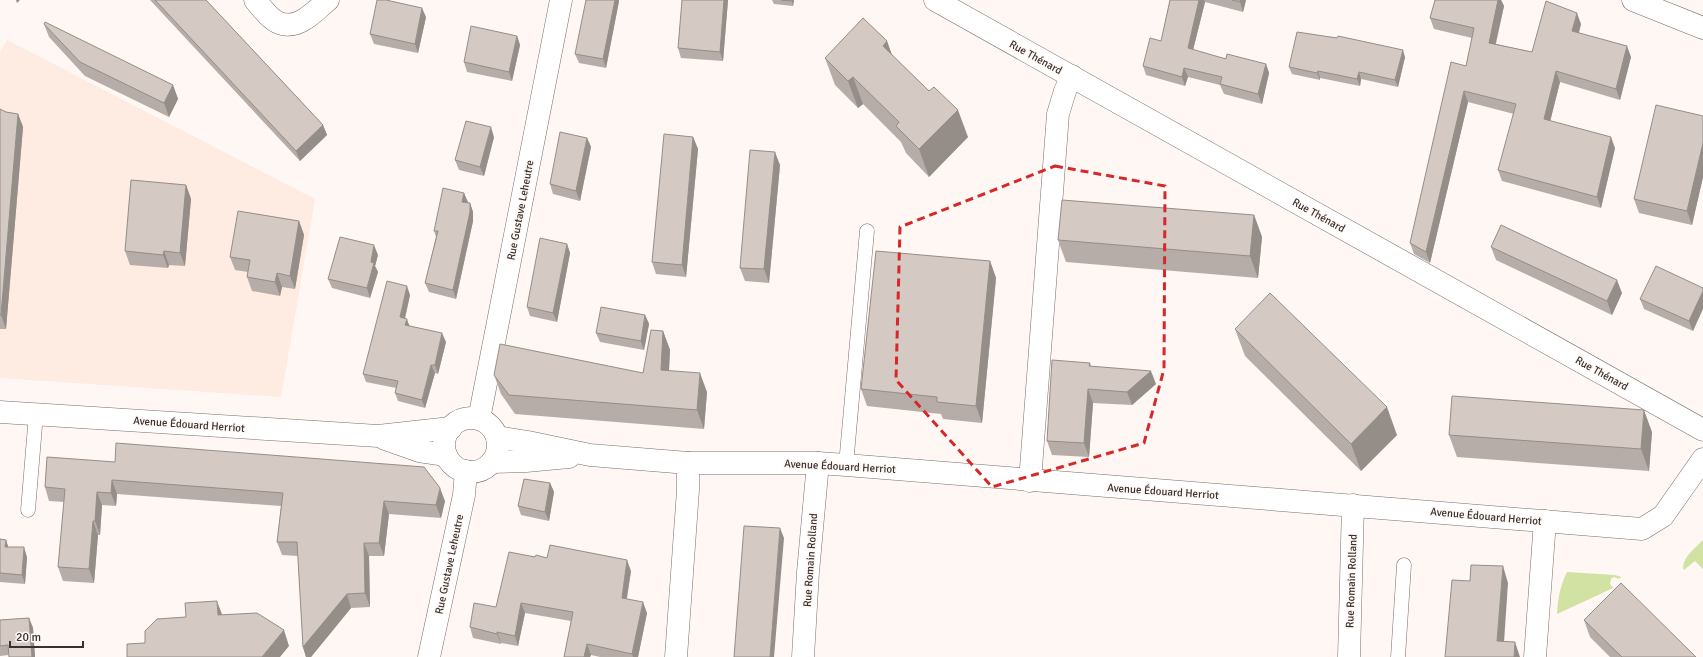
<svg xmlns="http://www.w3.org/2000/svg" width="1703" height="657" font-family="Signika,sans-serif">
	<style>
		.built { fill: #feebe1 }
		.green { fill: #d2e2a3 }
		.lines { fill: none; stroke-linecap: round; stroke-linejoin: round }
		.lane-casing { stroke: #786e69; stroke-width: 15 }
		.street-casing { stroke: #786e69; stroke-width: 23 }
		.secondary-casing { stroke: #786e69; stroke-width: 23 }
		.lane { stroke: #fff; stroke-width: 14 }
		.street { stroke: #fff; stroke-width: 22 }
		.secondary { stroke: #fff; stroke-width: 22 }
		.wall { fill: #b6ada8 }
		.shaded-wall { fill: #948d88 }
		.building { fill: #d4c9c3; stroke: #948d88 }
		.marked { fill: none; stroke: #d62828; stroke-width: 3; stroke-dasharray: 8 5; stroke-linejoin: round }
		.labels { text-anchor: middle; stroke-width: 3; stroke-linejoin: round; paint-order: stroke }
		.street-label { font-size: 11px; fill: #373230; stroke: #fff7f4 }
	</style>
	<rect width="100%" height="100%" fill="#fff7f4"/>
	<path class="built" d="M7,40L315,199L281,397L0,378V52Z"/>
	<g class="green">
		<path d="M1703,540V569L1695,561L1684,570L1683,568C1683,557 1695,548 1703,540Z"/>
		<path d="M1567,572L1615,575L1621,577L1619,579L1614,577L1611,579L1610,584L1613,588L1609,590L1557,614C1558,598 1560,586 1567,572Z"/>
	</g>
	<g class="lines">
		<g class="lane-casing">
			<g id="lane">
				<path d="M846,465L867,231"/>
				<path d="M28,510L36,414"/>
				<path d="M1398,657L1404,565"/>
			</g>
		</g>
		<g class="street-casing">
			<g id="street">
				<path d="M255,0C261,7 269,18 277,22C297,32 314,12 328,0"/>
				<path d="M935,0L1703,430"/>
				<path d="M0,412L378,436L451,428"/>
				<circle cx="471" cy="445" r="27"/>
				<path d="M479,419L561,0"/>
				<path d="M497,437L528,442L590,455L688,463H818L846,465L1642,529L1663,516L1703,459"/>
				<path d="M385,439L419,451L446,455"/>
				<path d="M492,462L526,461L569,457"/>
				<path d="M1030,481L1058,114L1065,91L1072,76"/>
				<path d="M429,657L464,495L466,471"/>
				<path d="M676,657L688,490V463"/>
				<path d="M803,657L808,572L818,463"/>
				<path d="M1349,657L1353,505"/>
				<path d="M1535,657L1545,521"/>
			</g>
		</g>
		<g class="secondary-casing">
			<path id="secondary" d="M1633,0L1703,28"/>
		</g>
		<use href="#lane" class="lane"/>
		<use href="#street" class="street"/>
		<use href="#secondary" class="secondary"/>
	</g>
	<g class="wall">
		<path d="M150,0H206L323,125L327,135L300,161Z"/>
		<path d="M615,0H619V1L606,68L579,63L575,54Z"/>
		<path d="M682,0H728L723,61L681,58L678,48Z"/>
		<path d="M772,0H794L793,6L774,4Z"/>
		<path d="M1170,0H1246L1243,12L1205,2L1193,50L1226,59L1266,64L1269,73L1262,104L1224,94L1220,85L1188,77L1185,86L1146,75L1143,66L1161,41Z"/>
		<path d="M1435,0H1501L1504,6L1496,44L1532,52L1581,24L1579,33L1631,57L1620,100L1560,82L1550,121L1615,148L1601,208L1502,181L1498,170L1514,114L1468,102L1430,263L1414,254L1410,243L1466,66L1472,38L1434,29L1430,18Z"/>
		<path d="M426,17L418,53L374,44L370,34Z"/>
		<path d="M44,24L173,85L178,99L169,117L85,76L49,37Z"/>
		<path d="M517,36L520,45L512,81L467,72L464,62Z"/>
		<path d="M887,41L892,56L968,137L929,177L906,153L901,142L863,104L858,108L835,85L825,58Z"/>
		<path d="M1405,57L1398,87L1361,79L1360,86L1320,78V80L1292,74L1289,67Z"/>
		<path d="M0,109L6,112L18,114L23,127L6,329H0Z"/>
		<path d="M1703,116V177L1692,225L1639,213L1634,199Z"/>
		<path d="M494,137L484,176L459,170L455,160Z"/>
		<path d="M693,137L698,149L686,277L656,274L652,262Z"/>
		<path d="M587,138L591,147L580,201L553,194L550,184Z"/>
		<path d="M780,165L769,283L745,281L740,268Z"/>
		<path d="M186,185L191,199L185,266L169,265L168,268L130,265L125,251Z"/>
		<path d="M464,193L467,203H470L473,212V221L456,299L429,292L425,283L436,237L434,231Z"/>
		<path d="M1254,215L1262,237L1258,278L1066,262L1058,240Z"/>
		<path d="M299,221L304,235L295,289L282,287L280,296L252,291L247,277L248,272L235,270L230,257Z"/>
		<path d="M567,244L570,253L557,322L530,316L527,307Z"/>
		<path d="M1491,247L1622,293L1612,315L1496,260Z"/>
		<path d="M378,255L375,266L378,272L370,298L332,288L328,279Z"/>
		<path d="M990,261L996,278L982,423L943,419L941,414L867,406L861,389Z"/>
		<path d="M1703,288L1693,331L1644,309L1640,299Z"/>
		<path d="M410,295L405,319L410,326L446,342L438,374L435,373L425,408L398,401L395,393L396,388L366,382L363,374Z"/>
		<path d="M645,315L649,324L644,350L600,342L596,333Z"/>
		<path d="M1235,329L1397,435L1361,471L1245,356Z"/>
		<path d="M663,331L670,350L669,370L707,392L704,429L515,414L501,394L494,375L643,373Z"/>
		<path d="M1090,363L1091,366L1156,384L1132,405L1093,403L1089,457L1052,455L1047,441Z"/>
		<path d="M1652,432L1649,471L1457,457L1449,435Z"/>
		<path d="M47,457L445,501L441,518L389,514L384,556H369L370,607L351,608L311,657H306L303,647L298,556L282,555L277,542L281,506L117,494L116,506L102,505L100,535H98L94,583L63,581L58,567L64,502L49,501L45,487Z"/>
		<path d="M550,483L554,492L549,521L521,515L518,506Z"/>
		<path d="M0,539L6,540L8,547L27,557L25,584L0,582Z"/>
		<path d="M535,557L547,558L631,571L627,599L647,613L638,657H600L591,655L590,657H564L571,621L525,613L518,646L501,643V644L473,638L470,627L496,607Z"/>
		<path d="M29,618L33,628L35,657H9V655L0,656V620Z"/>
		<path d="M1584,620L1696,657H1610L1590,637Z"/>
	</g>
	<g class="shaded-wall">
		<path d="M16,0H20L17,3Z"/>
		<path d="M615,0H619V1L606,68L603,59Z"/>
		<path d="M724,0H728L723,61L720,52Z"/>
		<path d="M792,0H794L793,6L792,1Z"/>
		<path d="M1199,0H1204L1205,2L1191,58L1188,48Z"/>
		<path d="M1240,0H1246L1243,12L1240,2Z"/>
		<path d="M1498,0H1501L1504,6L1493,54L1489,43Z"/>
		<path d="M422,8L426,17L418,53L415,44Z"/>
		<path d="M1577,13L1581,24L1576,42L1572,31Z"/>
		<path d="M517,36L520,45L512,81L509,72Z"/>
		<path d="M887,41L897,69L883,46Z"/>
		<path d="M1627,46L1631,57L1620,100L1616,89Z"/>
		<path d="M1403,50L1405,57L1398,87L1395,80Z"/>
		<path d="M1266,64L1269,73L1262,104L1258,94Z"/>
		<path d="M1184,68L1188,77L1185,86L1182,77Z"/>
		<path d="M1318,71L1320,78V80L1317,73Z"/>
		<path d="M1556,71L1560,82L1548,130L1544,119Z"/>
		<path d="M1359,72L1361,79L1360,86L1357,79Z"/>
		<path d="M853,77L863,104L858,108L848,81Z"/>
		<path d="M173,85L178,99L169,117L164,103Z"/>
		<path d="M1464,91L1468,102L1430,263L1426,252Z"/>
		<path d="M958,110L968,137L929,177L919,149Z"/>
		<path d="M18,114L23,127L6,329L1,315Z"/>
		<path d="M323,125L327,135L300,161L296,151Z"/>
		<path d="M491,127L494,137L484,176L480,167Z"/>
		<path d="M693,137L698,149L686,277L682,265Z"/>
		<path d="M1611,137L1615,148L1601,208L1597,197Z"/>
		<path d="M587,138L591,147L580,201L576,191Z"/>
		<path d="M1703,143V177L1692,225L1687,211Z"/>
		<path d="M775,152L780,165L769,283L764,269Z"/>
		<path d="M186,185L191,199L185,266L180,253Z"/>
		<path d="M464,193L468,202L466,211L462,202Z"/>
		<path d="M470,203L473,212V221L456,299L453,290Z"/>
		<path d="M1254,215L1262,237L1258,278L1250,256Z"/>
		<path d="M299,221L304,235L295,289L290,276Z"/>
		<path d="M567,244L570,253L557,322L553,313Z"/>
		<path d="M374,245L378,255L375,266L378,272L370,298L367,288L371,262Z"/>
		<path d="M164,251L169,265L168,268L163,255Z"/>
		<path d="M990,261L996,278L982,423L976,406Z"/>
		<path d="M277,273L282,287L280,296L275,282Z"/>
		<path d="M1617,280L1622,293L1612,315L1607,301Z"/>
		<path d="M407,286L410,295L403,326L400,317Z"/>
		<path d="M1703,291V309L1693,331L1689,321Z"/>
		<path d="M645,315L649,324L644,350L641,341Z"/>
		<path d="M407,319L410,328L405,325Z"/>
		<path d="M663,331L670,350L668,388L661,370Z"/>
		<path d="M442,333L446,342L438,374L435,365Z"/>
		<path d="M431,365L435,373L425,408L422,400Z"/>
		<path d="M1151,371L1156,384L1132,405L1127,392Z"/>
		<path d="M700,373L707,392L704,429L697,410Z"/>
		<path d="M1088,389L1093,403L1089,457L1084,443Z"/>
		<path d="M1387,407L1397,435L1361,471L1351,444Z"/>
		<path d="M1644,410L1652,432L1649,471L1641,449Z"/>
		<path d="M112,480L117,494L116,506L111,493Z"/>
		<path d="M550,483L554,492L549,521L545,512Z"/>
		<path d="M440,488L445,501L441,518L436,505Z"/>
		<path d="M97,492L102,505L100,535L95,521Z"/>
		<path d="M384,501L389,514L384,556L379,543Z"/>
		<path d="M93,521L98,535L94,583L89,569Z"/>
		<path d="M780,528L784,538L774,657H770Z"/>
		<path d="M6,540L9,549L5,547Z"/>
		<path d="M364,543L369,556L370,607L365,593Z"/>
		<path d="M24,547L27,557L25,584L22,575Z"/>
		<path d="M627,560L631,571L625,608L622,598Z"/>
		<path d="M1503,566L1508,583L1503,657L1497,641Z"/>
		<path d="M347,594L351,608L311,657H306L303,647Z"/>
		<path d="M217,601L223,617L218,615Z"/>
		<path d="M643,602L647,613L638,657H633L632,654Z"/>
		<path d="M521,603L525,613L518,646L515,636Z"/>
		<path d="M29,618L33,628L35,657H32Z"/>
		<path d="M284,630L289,646L280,657H262Z"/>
		<path d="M497,632L501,643V644L497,634Z"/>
		<path d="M1515,642L1520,657H1514Z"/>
		<path d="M587,644L591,655L590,657H584Z"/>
	</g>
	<g class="building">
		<path d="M155,0H206L323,125L296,151Z"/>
		<path d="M377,0H386L422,8L415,44L370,34Z"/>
		<path d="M586,0H615L603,59L575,54Z"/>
		<path d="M682,0H724L720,52L678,48Z"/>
		<path d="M781,0H792V1Z"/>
		<path d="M1170,0H1199L1188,48L1226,59L1227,54L1266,64L1258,94L1220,84L1222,77L1184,68L1182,77L1143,66L1150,38L1161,41Z"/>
		<path d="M1232,0H1240V2Z"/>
		<path d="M1435,0H1498L1489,43L1532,52L1546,1L1577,13L1572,31L1627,46L1616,89L1556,71L1544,119L1611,137L1597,197L1498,170L1516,104L1464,91L1426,252L1410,243L1451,62L1466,66L1474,28L1430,18Z"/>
		<path d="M863,18L887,41L883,46L929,91L934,87L958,110L919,149L896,126L899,122L853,77L848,81L825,58Z"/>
		<path d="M45,22L173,85L164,103L80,62L44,24Z"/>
		<path d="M471,26L517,36L509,72L464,62Z"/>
		<path d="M1297,32L1337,38L1338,36L1403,50L1395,80L1359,72L1357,79L1318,71L1317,73L1289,67Z"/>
		<path d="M1656,105L1703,116V143L1687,211L1634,199Z"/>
		<path d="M0,109L6,112L18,114L1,315H0Z"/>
		<path d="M466,121L491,127L480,167L455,160Z"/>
		<path d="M560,132L587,138L576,191L550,184Z"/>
		<path d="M664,134L693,137L682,265L652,262Z"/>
		<path d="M750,150L775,152L764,269L740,268Z"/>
		<path d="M131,180L186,185L180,253L164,251L163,255L125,251Z"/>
		<path d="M443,188L464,193L462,202L470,203V212L453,290L425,283L438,231H434Z"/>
		<path d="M1062,200L1254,215L1250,256L1058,240Z"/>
		<path d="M238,211L299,221L290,276L277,273L275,282L247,277L250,260L230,257Z"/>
		<path d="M1501,225L1617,280L1607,301L1491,247Z"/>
		<path d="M340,237L374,245L371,262L374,263L367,288L328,279Z"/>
		<path d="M540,238L567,244L553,313L527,307Z"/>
		<path d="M876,251L990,261L976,406L937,402V397L861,389Z"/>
		<path d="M1656,266L1703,288V291L1689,321L1640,299Z"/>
		<path d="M387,281L407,286L400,317L407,319L405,325L442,333L435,365H431L422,400L395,393L398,381L363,374Z"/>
		<path d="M1270,293L1387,407L1351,444L1235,329Z"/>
		<path d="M601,307L645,315L641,341L596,333Z"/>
		<path d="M651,330L663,331L661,370L700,373L697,410L509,395L494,375L500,344L643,373Z"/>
		<path d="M1052,360L1090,363L1089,366L1151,371L1127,392L1088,389L1084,443L1047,441Z"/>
		<path d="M1452,396L1644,410L1641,449L1449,435Z"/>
		<path d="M116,443L424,467L440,488L436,505L384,501L379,543H364L365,593L347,594L303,647L297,542H277L283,493L112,480L111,493L97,492L95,521H93L89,569L58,567L65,489L45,487L47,457L115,462Z"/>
		<path d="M524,479L550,483L545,512L518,506Z"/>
		<path d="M744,526L780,528L770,657H734Z"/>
		<path d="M0,539L6,540L5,547H24L22,575L0,573Z"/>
		<path d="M550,545L627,560L622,598L643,602L632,654L587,644L584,657H564L573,612L521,603L515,636L497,632V634L470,627L474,603L496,607L509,552L535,557L536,555L547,558Z"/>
		<path d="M1471,565L1503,566L1497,641L1515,642L1514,657H1445L1452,580L1470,581Z"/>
		<path d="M1621,583L1696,657H1622L1584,620Z"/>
		<path d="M217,601L218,615L257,613L284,630L262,657H127V644L145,643V631L157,619L186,617L185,603Z"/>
		<path d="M29,618L32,657H9L8,645L0,646V620Z"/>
	</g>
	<path class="marked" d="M1055,166L1165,186L1164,369L1144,443L992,487L896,380L900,227Z"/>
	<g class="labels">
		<g class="street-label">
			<text transform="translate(1036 57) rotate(29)" y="4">Rue Thénard</text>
			<text transform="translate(520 210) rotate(-79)" y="4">Rue Gustave Leheutre</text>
			<text transform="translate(1319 215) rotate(29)" y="4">Rue Thénard</text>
			<text transform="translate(1602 373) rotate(29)" y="4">Rue Thénard</text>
			<text transform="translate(189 424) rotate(4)" y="4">Avenue Édouard Herriot</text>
			<text transform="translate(840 466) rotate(3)" y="4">Avenue Édouard Herriot</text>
			<text transform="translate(1163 491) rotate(4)" y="4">Avenue Édouard Herriot</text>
			<text transform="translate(1486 516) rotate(5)" y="4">Avenue Édouard Herriot</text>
			<text transform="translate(810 560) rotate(-86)" y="4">Rue Romain Rolland</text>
			<text transform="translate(449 564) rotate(-78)" y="4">Rue Gustave Leheutre</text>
			<text transform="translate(1351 581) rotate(-88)" y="4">Rue Romain Rolland</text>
		</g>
	</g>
	<path d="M10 641v6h73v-6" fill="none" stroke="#373230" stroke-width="2"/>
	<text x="16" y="641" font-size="12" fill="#373230" stroke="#fff7f4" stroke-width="3" paint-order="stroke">20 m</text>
</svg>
